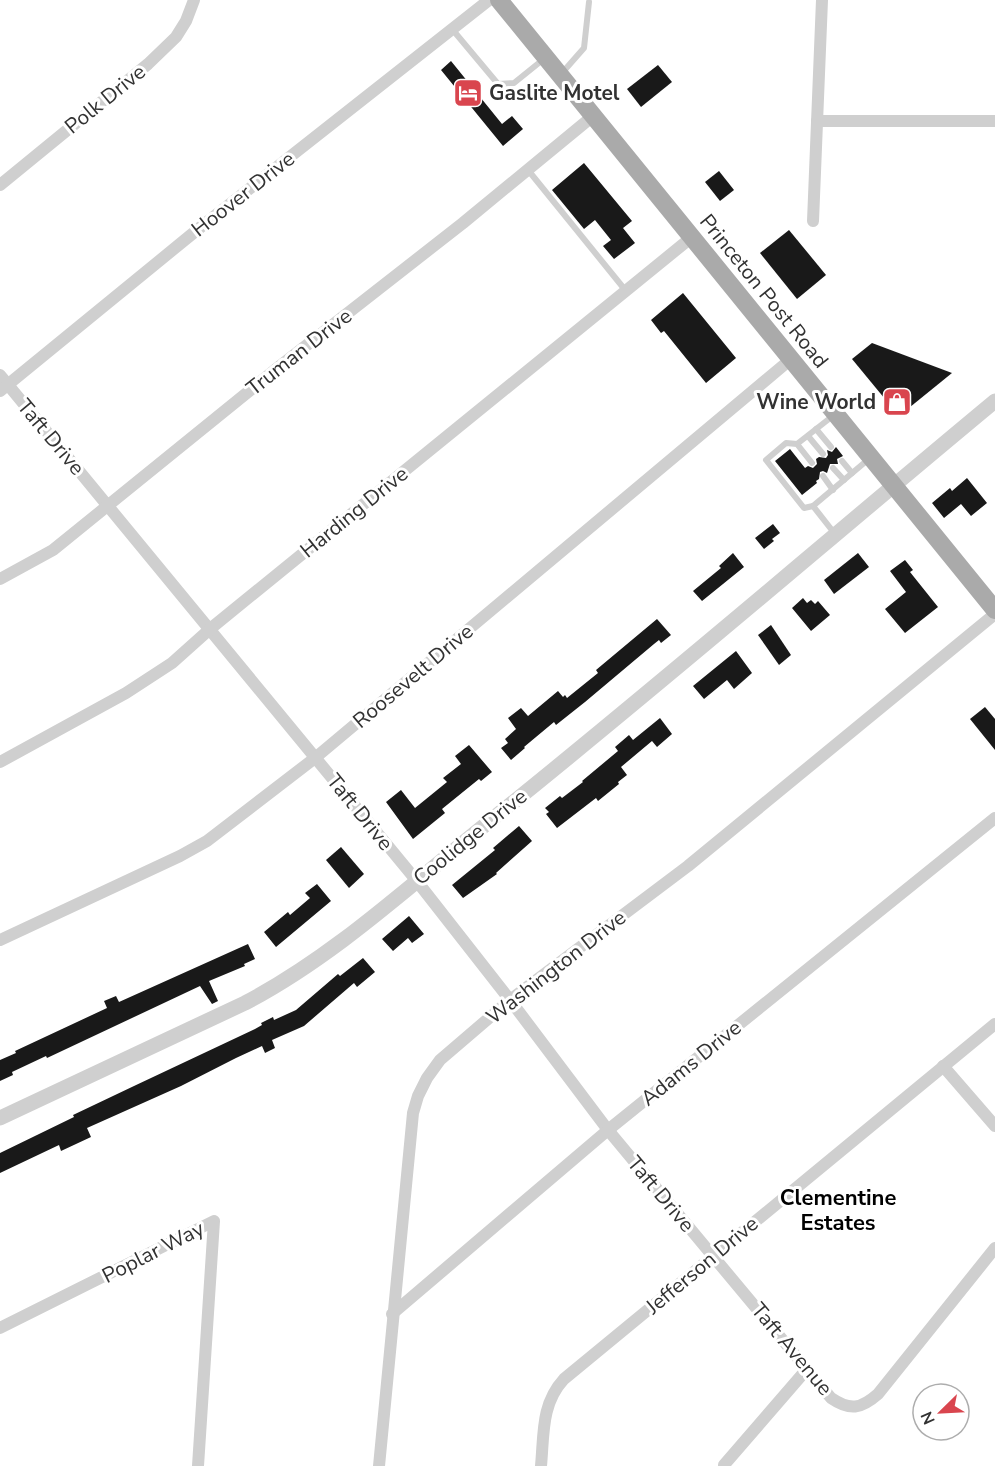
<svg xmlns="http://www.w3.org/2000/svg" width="995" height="1466" font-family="'Nunito Sans',sans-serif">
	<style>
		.building { fill: #191919 }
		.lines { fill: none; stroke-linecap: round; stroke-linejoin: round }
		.service { stroke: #cfcfcf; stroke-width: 6 }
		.minor { stroke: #cfcfcf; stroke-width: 12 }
		.tertiary { stroke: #cfcfcf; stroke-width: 15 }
		.primary { stroke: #aaa; stroke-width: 18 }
		.labels { text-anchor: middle; stroke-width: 6; stroke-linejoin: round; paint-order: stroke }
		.poi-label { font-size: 21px; font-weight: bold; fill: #323232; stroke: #fff; text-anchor: start }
		.street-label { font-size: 21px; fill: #323232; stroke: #fff }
		.neighbourhood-label { font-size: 22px; font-weight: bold; fill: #000; stroke: #fff }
	</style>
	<rect width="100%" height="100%" fill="#fff"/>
	<g class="building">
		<path d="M451,61L502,124L512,116L523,129L503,146L441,70Z"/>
		<path d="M658,65L672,82L641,107L627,89Z"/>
		<path d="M584,163L632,221L623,228L635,243L614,259L603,246L611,240L595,220L584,229L552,190Z"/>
		<path d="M719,171L734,190L720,201L705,182Z"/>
		<path d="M789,230L826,275L797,299L760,253Z"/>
		<path d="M683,293L736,358L706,383L664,331L661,333L651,320Z"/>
		<path d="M872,343L952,373L899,416L852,359Z"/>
		<path d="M836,447L843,456L837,459L838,464H830L827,473L823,471L820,472L819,479L816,481L817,483L802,495L775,461L790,449L805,468L808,466L813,468L817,464L816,459L819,457L826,458L828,455L827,450L832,452Z"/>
		<path d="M967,478L987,503L971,516L961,504L944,518L932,503L950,488L952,491Z"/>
		<path d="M773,524L780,533L772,539L774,541L764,549L755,538Z"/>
		<path d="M733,553L744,567L702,601L693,591L721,568L719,566Z"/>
		<path d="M858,553L869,567L834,594L824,580Z"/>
		<path d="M905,560L913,570L910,572L938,607L905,633L885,609L906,592L890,571Z"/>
		<path d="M803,598L807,603L811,600L815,604L818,601L830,615L811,631L792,608Z"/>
		<path d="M657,619L671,635L661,643L659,640L654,644L585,702L556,725L554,722L524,747L525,748L511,760L501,748L508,743L505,739L516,729L508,718L521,708L528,716L558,691L563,697L565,695L567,698L598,673L596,670Z"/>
		<path d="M771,625L791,655L779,665L758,635Z"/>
		<path d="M736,651L752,673L734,689L727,680L704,699L693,686Z"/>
		<path d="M985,707L995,719V750L970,719Z"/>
		<path d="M660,718L672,734L657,747L652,741L621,767L627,775L618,782L619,784L598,801L596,798L557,828L546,814L549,812L545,808L560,796L562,798L583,782L582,781L618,751L615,747L629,735L633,740Z"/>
		<path d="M469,745L492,772L481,781L479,779L442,809L445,813L413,839L386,802L401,790L415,808L447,782L443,778L461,764L455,756Z"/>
		<path d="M519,826L532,841L496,873L497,874L463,898L452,885L495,850L493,848Z"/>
		<path d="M341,847L364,874L349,888L326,860Z"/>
		<path d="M317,884L331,901L276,947L264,932L288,912L290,915L310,898L305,893Z"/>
		<path d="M409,916L424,934L412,943L408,938L393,951L382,939Z"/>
		<path d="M248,944L255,959L244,964L245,966L209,981L218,1001L212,1004L200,986L47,1058L46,1056L12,1072L13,1075L0,1081V1060L16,1053L15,1051L107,1008L104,1001L116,996L119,1002Z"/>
		<path d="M363,958L375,972L357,987L354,983L304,1026L272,1040L275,1048L265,1053L262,1046L236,1058L181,1086L87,1128L91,1137L61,1151L59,1145L0,1173V1153L74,1117L73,1115L134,1086L255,1029L262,1025L261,1023L273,1017L274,1020L296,1010L338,974L340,976Z"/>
	</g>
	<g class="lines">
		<g class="service">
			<path d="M452,29L498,84L514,83L545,58"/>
			<path d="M562,73L584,48L589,2"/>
			<path d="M528,170L626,291"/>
			<path d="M816,429L831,447"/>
			<path d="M808,436L823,454"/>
			<path d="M797,444L834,415"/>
			<path d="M842,461L852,473"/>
			<path d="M812,463L797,444L786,443L766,460L804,508L813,506"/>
			<path d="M833,468L844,480"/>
			<path d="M823,476L833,490"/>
			<path d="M835,534L813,506L870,458"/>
		</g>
		<g class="minor">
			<path d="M817,121H995"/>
			<path d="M0,185L148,64L176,37L186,21L194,0"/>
			<path d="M813,221L822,0"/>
			<path d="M0,375L416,880L510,1000L608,1130L831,1398C850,1411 861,1409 878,1394L995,1248"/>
			<path d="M0,391L197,230L489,0"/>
			<path d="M0,579L53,550L275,370L463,223L593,116"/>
			<path d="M0,762L126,693L172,663L210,629L692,237"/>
			<path d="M0,940L180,856L207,841L315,758L791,359"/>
			<path d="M943,1066L995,1126"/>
			<path d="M392,1314L608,1130L995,818"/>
			<path d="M0,1328L214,1221L198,1466"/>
			<path d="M724,1465L807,1369"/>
			<path d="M379,1466L413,1113L418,1096L427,1078L440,1060L510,1000L688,866L995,614"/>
			<path d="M541,1466C544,1434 541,1404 564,1379L995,1024"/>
		</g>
		<path class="tertiary" d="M0,1118L245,1003C333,957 408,887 485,825C658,687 825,542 995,401"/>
		<path class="primary" d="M499,0L995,610"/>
	</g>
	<defs>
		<g id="hotel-square" transform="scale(1.5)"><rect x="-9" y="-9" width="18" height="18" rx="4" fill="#d9454e" stroke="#fff"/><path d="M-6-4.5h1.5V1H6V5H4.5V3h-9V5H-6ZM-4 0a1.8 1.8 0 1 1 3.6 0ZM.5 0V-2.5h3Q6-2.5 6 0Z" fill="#fff"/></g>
		<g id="shop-square" transform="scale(1.5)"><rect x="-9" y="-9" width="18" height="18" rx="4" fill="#d9454e" stroke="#fff"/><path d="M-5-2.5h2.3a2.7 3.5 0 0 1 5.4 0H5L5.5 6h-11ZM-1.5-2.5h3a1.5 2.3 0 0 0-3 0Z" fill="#fff"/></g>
	</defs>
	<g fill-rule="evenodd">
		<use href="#hotel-square" x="468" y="93"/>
		<use href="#shop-square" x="897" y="402"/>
	</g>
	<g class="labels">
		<g class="poi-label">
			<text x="489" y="100">Gaslite Motel</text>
			<text x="876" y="409" text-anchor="end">Wine World</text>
		</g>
		<g class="street-label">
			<text transform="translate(105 99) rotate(-39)" y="7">Polk Drive</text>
			<text transform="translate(243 194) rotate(-38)" y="7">Hoover Drive</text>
			<text transform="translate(764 291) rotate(51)" y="7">Princeton Post Road</text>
			<text transform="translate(299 352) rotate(-38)" y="7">Truman Drive</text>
			<text transform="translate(51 437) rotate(50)" y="7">Taft Drive</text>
			<text transform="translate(354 512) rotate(-39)" y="7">Harding Drive</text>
			<text transform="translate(413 676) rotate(-40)" y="7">Roosevelt Drive</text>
			<text transform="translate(360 812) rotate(51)" y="7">Taft Drive</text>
			<text transform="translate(470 837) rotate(-39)" y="7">Coolidge Drive</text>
			<text transform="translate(556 967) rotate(-38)" y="7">Washington Drive</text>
			<text transform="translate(691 1063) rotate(-39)" y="7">Adams Drive</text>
			<text transform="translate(661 1194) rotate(50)" y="7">Taft Drive</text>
			<text transform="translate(153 1252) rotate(-27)" y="7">Poplar Way</text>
			<text transform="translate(702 1265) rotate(-40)" y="7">Jefferson Drive</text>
			<text transform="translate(792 1349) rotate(50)" y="7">Taft Avenue</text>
		</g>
		<g class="neighbourhood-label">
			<text x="838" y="1205">Clementine<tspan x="838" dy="25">Estates</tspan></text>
		</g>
	</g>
	<g transform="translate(941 1412) rotate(246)"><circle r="28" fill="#ffffff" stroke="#adadad" stroke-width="1.5"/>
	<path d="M0-4.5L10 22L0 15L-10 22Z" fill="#d9454e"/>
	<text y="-9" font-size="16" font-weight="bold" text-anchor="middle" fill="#323232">N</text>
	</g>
</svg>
